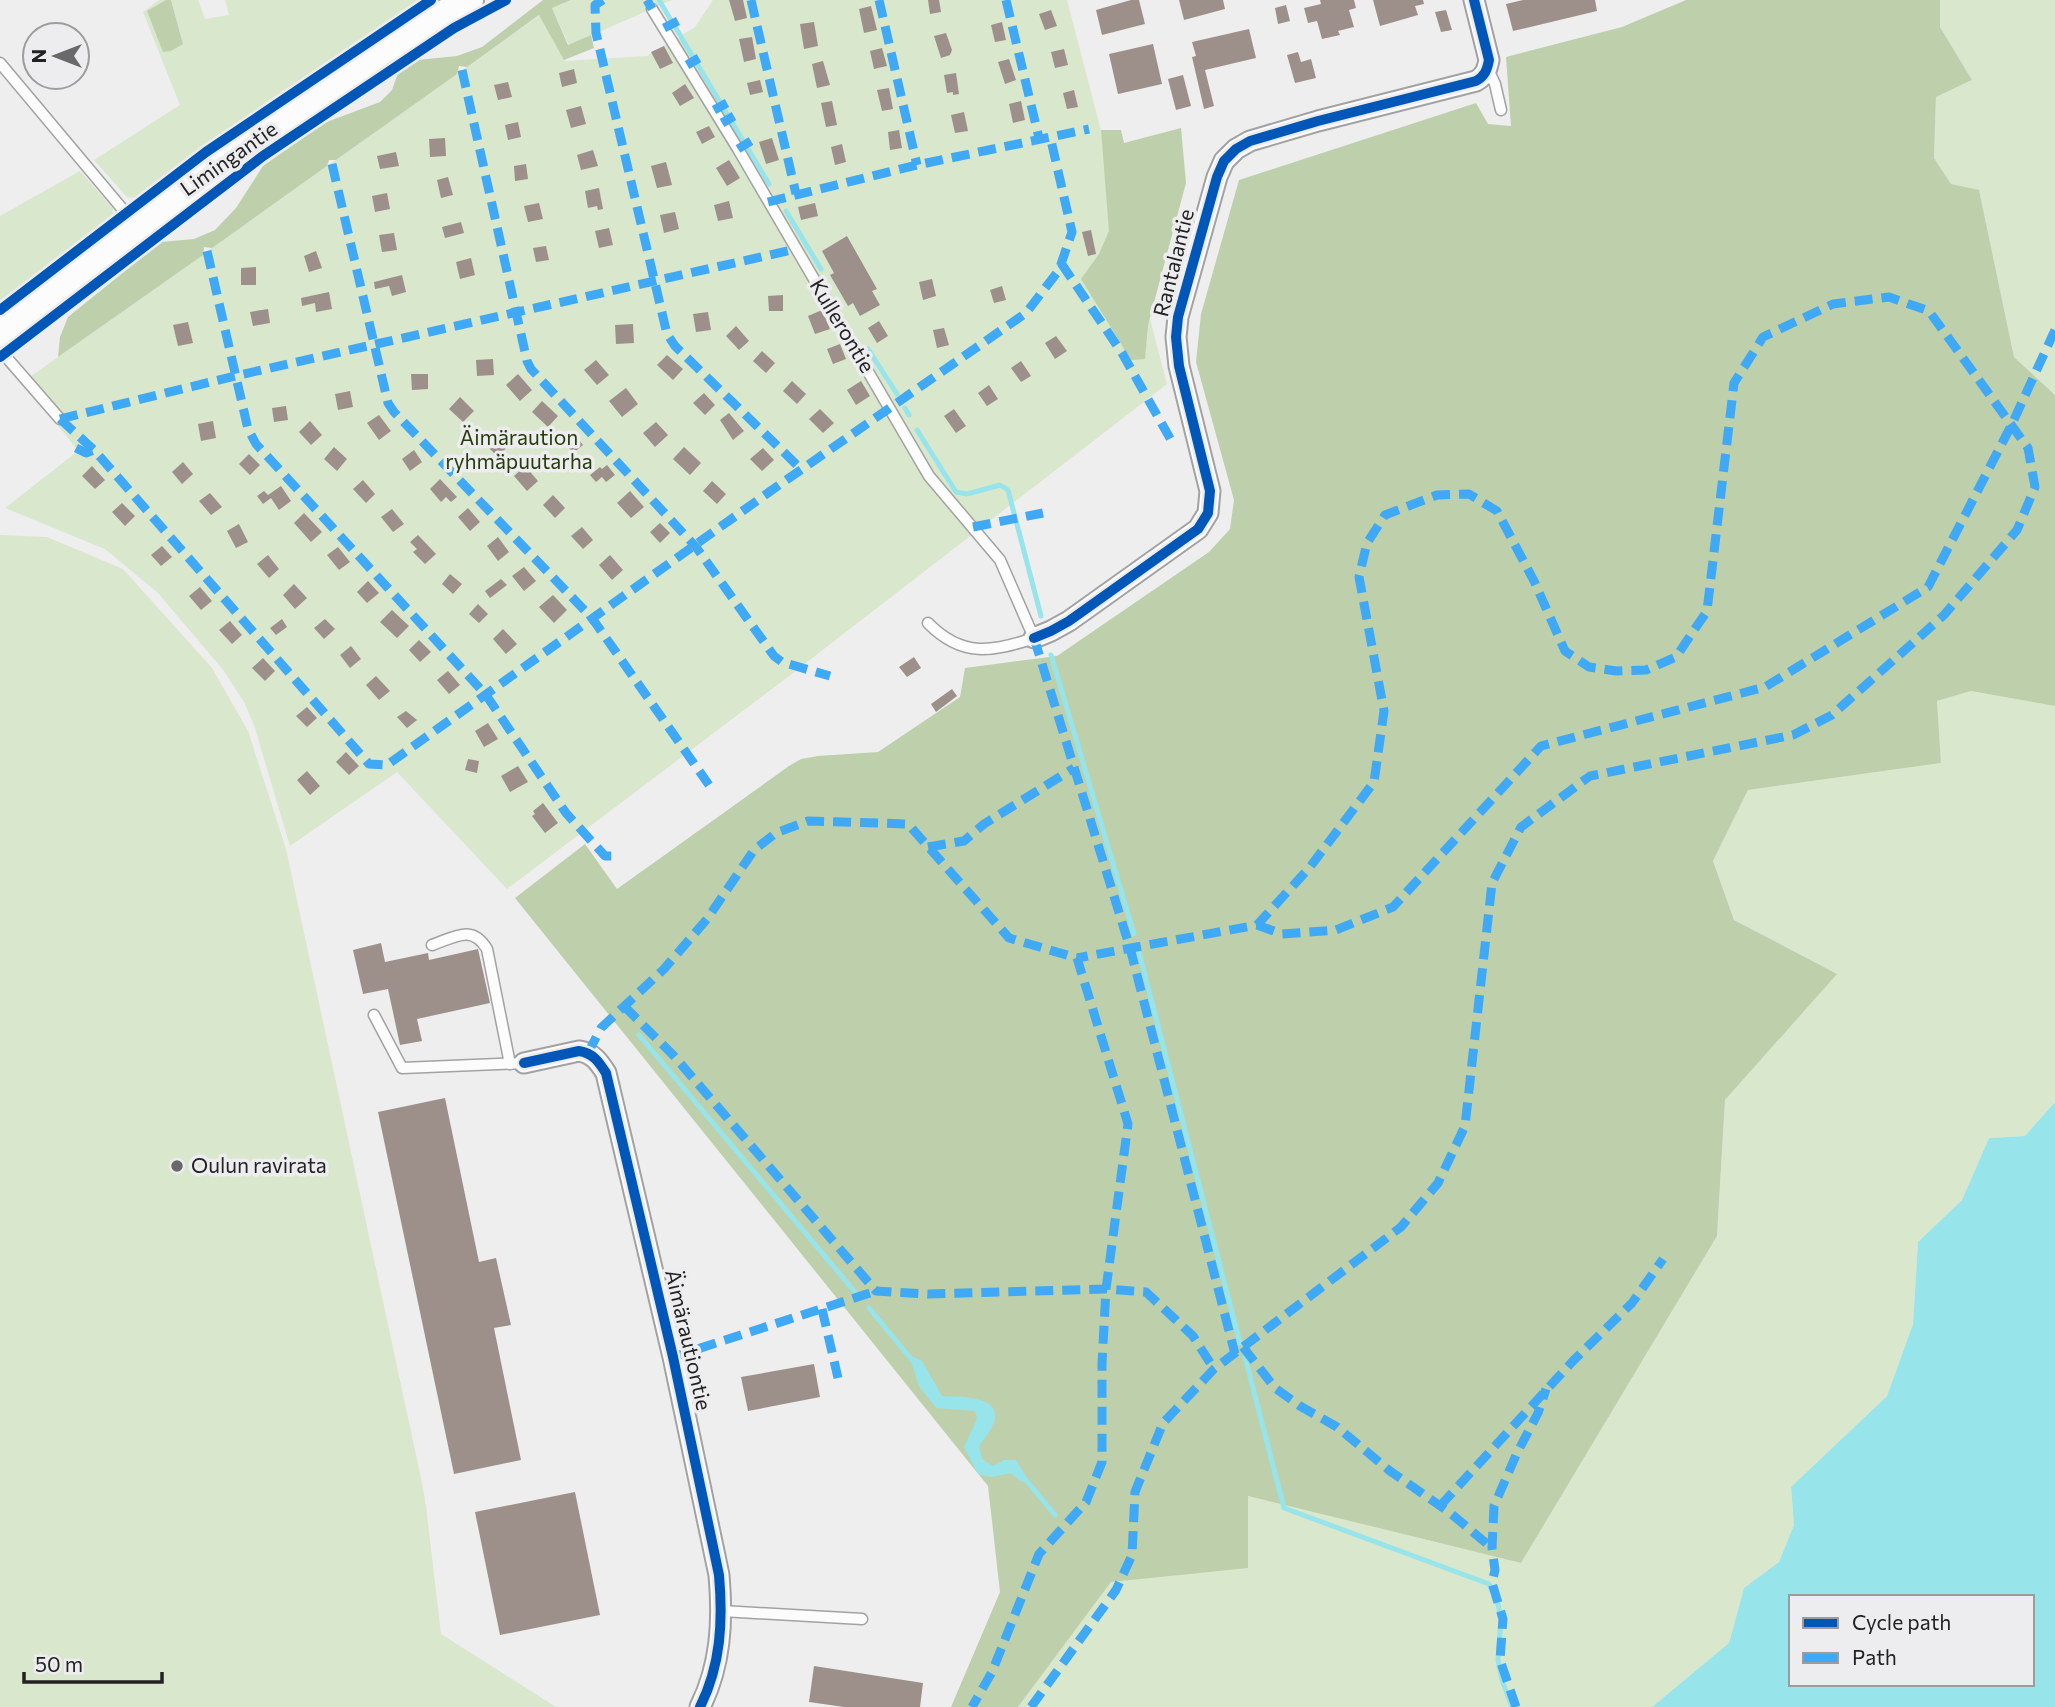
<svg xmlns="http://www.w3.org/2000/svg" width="2055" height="1707" font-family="Commissioner,sans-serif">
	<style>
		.green { fill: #d9e7cc }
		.forest { fill: #bdd0ab }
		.water { fill: #98e4eb; fill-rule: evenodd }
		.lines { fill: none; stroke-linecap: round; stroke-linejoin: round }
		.stream { stroke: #98e4eb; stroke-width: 5 }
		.building { fill: #9d908a }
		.lane-casing { stroke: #a2a2a2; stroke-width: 13 }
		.street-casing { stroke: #a2a2a2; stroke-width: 23 }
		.secondary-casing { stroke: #a2a2a2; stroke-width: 32 }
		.lane { stroke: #fcfcfc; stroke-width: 10 }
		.street { stroke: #fcfcfc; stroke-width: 19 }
		.secondary { stroke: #fcfcfc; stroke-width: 28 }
		.quiet { stroke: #3fa9f5; stroke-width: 9; stroke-dasharray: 18 9; stroke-linecap: butt }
		.cycleway-casing { stroke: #ededef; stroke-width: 15 }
		.cycleway { stroke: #0057b8; stroke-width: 10 }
		.poi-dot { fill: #69696a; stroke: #ededef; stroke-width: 2.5 }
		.labels { text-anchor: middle; stroke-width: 7; stroke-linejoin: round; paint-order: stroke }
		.street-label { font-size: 21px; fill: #222223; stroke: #ededef }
		.park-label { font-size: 21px; fill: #253b09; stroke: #ededef }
		.poi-label { font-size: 21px; fill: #222223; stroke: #ededef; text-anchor: start }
	</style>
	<rect width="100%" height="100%" fill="#eee"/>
	<g class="green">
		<path d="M159,0H166L147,12L183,44L171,0H198L205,19L229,15L225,0H421L204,148L136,198L127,197L94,160L180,105L143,12Z"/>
		<path d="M571,0H672L569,45L552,8Z"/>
		<path d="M713,0H1067L1167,384L789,676L507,889L397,772L290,846L254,725L244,702L224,671L158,593L105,549L5,508L78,451L56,423L60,420L27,379L540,15L565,61L647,56L695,27Z"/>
		<path d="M1940,0H2055V395L2014,357L1979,191L1951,184L1934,158L1936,97L1972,80L1940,27Z"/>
		<path d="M80,171L113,209V217L0,302V216Z"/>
		<path d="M0,535L47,537L123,569L212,668L248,731L286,849L422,1483L426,1506L441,1634L556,1707H0Z"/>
		<path d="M1971,691L2055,706V1102L2025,1136L1989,1138L1962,1200L1918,1242L1913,1324L1887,1396L1791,1487L1794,1525L1779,1562L1744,1588L1729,1643L1652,1707H1018L1111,1582L1248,1567L1247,1496L1521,1563L1717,1236L1725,1100L1836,974L1734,920L1713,861L1748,790L1941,763L1937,701Z"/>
	</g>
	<g class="forest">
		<path d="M166,0H171L183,44L171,51L163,52L147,11Z"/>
		<path d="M543,0H571L552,8L568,45L591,35L594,48L564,60L539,15L467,67L459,66L457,74L336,160H329L327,166L212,248L204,247L203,255L58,357L60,337L68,317L161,242L194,239L215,230L236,208L263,166L324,123L380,102L392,90L398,73L418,60L457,56L482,47Z"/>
		<path d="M1686,0H1940V27L1972,80L1936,97L1934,158L1951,184L1979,190L2014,357L2055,395V706L1971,691L1937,701L1941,763L1748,790L1713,861L1734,920L1837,974L1725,1100L1717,1236L1521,1563L1248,1496V1568L1111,1582L1018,1707H951L1000,1592L988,1486L515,898L585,844L617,889L789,766L801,759L818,756L878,752L960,697L965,668L1057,656L1209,552L1230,529L1234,500L1196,362L1201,314L1239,180L1476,103L1488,124L1511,126L1506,57L1622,27Z"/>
		<path d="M1181,128L1186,183L1148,325L1145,359L1131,360L1081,279L1099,254L1109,231L1101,130H1121L1124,143Z"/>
	</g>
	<g class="water">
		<path d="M2055,1102V1707H1652L1729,1643L1744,1588L1779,1562L1794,1525L1791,1487L1887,1396L1913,1324L1918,1242L1962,1200L1989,1138L2025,1136ZM1791,1597H2032V1684H1791Z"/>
		<path d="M909,1355L922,1361L942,1396C958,1397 1003,1395 994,1422C991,1430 984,1439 979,1446L982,1459L993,1466L1004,1460H1016L1030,1483L1020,1481L1011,1473L991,1477L978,1474L964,1447L977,1419L975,1411L936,1408L919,1386Z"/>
	</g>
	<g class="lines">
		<g class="stream">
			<path d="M659,0L769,184"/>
			<path d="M786,211L821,269"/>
			<path d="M868,349L897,394"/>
			<path d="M905,408L909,415"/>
			<path d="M917,430L956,492L967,494L1000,485L1008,490L1041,616"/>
			<path d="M1051,655L1134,934"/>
			<path d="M1139,952L1240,1343"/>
			<path d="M639,1035L855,1292"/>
			<path d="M869,1308L912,1360"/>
			<path d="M1245,1357L1284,1508L1489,1584L1498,1604L1501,1619L1498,1660L1502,1680L1512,1707"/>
			<path d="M1026,1480L1055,1515"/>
		</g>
	</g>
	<g class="building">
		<path d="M729,0H743L747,18L735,21Z"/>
		<path d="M928,0H939L941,12L930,14Z"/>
		<path d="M1131,0H1139L1145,24L1102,35L1096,10Z"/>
		<path d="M1179,0H1223L1225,9L1184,20Z"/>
		<path d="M1320,0H1354L1356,8L1349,10L1354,27L1338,31L1340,35L1322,39L1317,21L1308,23L1304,8L1321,4Z"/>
		<path d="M1373,0H1423L1424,4L1415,6L1418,15L1380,26Z"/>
		<path d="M1523,0H1595L1597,11L1513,31L1506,4Z"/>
		<path d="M1286,5L1290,21L1278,24L1275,8Z"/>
		<path d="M871,6L877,30L864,33L859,9Z"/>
		<path d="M1051,10L1057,26L1045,30L1039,14Z"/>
		<path d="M1446,10L1452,30L1441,32L1435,12Z"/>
		<path d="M814,22L818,46L804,49L800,24Z"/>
		<path d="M1002,22L1006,40L995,42L991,25Z"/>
		<path d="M1249,29L1256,58L1205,70L1214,106L1204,109L1192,57L1196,56L1192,42Z"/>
		<path d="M946,33L952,50L950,55L941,58L934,36Z"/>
		<path d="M752,37L756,59L744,62L739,39Z"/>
		<path d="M1153,44L1162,84L1118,94L1109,54Z"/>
		<path d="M664,46L673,63L660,69L651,52Z"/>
		<path d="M882,48L887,66L874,69L870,51Z"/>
		<path d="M1064,49L1068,65L1055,68L1051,52Z"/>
		<path d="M1298,52L1301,62L1311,59L1316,78L1295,83L1287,55Z"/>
		<path d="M1009,59L1016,80L1005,84L998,62Z"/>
		<path d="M823,61L830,85L817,88L812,64Z"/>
		<path d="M574,69L577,83L562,87L559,73Z"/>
		<path d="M956,73L959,94L953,95V92L947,93L944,75Z"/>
		<path d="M1183,75L1191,106L1176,110L1168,79Z"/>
		<path d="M760,80L763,92L750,95L747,83Z"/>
		<path d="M508,82L512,97L498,100L494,85Z"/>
		<path d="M685,84L694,98L680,106L672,93Z"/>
		<path d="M889,88L893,109L882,111L877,90Z"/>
		<path d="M1074,90L1078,107L1067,109L1063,93Z"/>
		<path d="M832,101L837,125L826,127L821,103Z"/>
		<path d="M1021,101L1025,120L1013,123L1009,104Z"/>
		<path d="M581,106L586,124L571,128L566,110Z"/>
		<path d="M964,112L968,131L955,133L951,115Z"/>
		<path d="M518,122L521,137L508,140L505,125Z"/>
		<path d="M709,126L715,137L702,144L696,132Z"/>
		<path d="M899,130L902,148L890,150L888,132Z"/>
		<path d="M445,138L446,156L430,157L429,139Z"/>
		<path d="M772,138L779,160L766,164L759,142Z"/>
		<path d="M842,144L846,162L835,165L831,147Z"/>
		<path d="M593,150L598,166L581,170L577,155Z"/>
		<path d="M396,152L399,166L380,169L377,156Z"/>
		<path d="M729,160L740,178L727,186L716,168Z"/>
		<path d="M666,162L672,185L657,188L651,166Z"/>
		<path d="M526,164L528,179L515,181L514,166Z"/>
		<path d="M448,177L453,195L441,198L437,180Z"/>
		<path d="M599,188L603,209L598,210L597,206L588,208L585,191Z"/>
		<path d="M387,193L390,209L375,212L372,196Z"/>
		<path d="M729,201L733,218L718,221L714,205Z"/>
		<path d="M539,203L543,219L528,222L524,206Z"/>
		<path d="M815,203L818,216L801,220L798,207Z"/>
		<path d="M675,212L679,229L664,233L660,215Z"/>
		<path d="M461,222L464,233L445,238L442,227Z"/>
		<path d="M609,228L613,245L599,248L595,231Z"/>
		<path d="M1091,230L1096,254L1088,256L1082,232Z"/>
		<path d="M394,233L397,250L382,252L379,235Z"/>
		<path d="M847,236L877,289L872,291L880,305L860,316L853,303L848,306L830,275L834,273L822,251Z"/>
		<path d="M546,246L549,260L536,262L533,248Z"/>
		<path d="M316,251L322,268L309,272L304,256Z"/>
		<path d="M471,258L475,275L460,279L456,262Z"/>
		<path d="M256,267V285H241V268Z"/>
		<path d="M402,275L406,292L392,296L389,286L375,289L374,282Z"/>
		<path d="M932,279L936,296L923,300L919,282Z"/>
		<path d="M1002,286L1006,300L994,303L990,290Z"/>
		<path d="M329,292L332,309L316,312L315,303L302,306L301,298Z"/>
		<path d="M783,295V311H769L768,296Z"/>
		<path d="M268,309L270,323L253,326L250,312Z"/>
		<path d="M822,310L830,329L815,334L808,316Z"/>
		<path d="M708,312L711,330L696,332L693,314Z"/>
		<path d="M879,321L888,336L877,343L868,328Z"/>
		<path d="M188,322L193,343L178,346L173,325Z"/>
		<path d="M633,324L634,343L616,344L615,325Z"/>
		<path d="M736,326L749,341L739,350L726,336Z"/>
		<path d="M944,328L949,345L937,348L933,330Z"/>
		<path d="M1056,336L1067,351L1055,359L1045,343Z"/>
		<path d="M840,344L846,359L833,364L827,349Z"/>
		<path d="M762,351L775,363L766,373L753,361Z"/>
		<path d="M667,355L683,369L673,380L657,365Z"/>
		<path d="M493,359L494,375L477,376L476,360Z"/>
		<path d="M596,360L609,375L597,385L584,370Z"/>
		<path d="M1021,361L1031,376L1021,382L1011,368Z"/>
		<path d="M411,374H428V389L412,390Z"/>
		<path d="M518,374L532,390L520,401L506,385Z"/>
		<path d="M792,381L806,394L797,404L783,391Z"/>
		<path d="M861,381L870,396L856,405L847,390Z"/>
		<path d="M989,385L998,399L987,406L978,393Z"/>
		<path d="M626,388L638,404L622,417L609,401Z"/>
		<path d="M350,391L353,407L338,410L335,394Z"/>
		<path d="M704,393L715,405L705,415L693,403Z"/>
		<path d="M460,397L474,411L463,422L449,409Z"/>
		<path d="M542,401L558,416L548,427L532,412Z"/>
		<path d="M286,406L288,420L274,422L272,408Z"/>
		<path d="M820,409L834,423L823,433L809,419Z"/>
		<path d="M954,409L966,426L956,433L944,416Z"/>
		<path d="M729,413L744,431L733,440L720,420Z"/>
		<path d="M379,415L391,431L379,440L367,423Z"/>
		<path d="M213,421L216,438L201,441L198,424Z"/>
		<path d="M310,421L322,435L311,445L299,432Z"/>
		<path d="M656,422L668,435L655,447L643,433Z"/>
		<path d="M495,434L508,446L498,457L485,444Z"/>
		<path d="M575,435L583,445L573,453L565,443Z"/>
		<path d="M334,447L347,459L337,471L324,459Z"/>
		<path d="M684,447L701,463L690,475L673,459Z"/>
		<path d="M763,448L774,460L762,471L750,459Z"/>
		<path d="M414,450L422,462L410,471L402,459Z"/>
		<path d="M249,454L260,465L250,475L239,464Z"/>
		<path d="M183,462L193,474L182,484L172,472Z"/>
		<path d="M607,465L615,475L606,482L602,477L596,482L590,475L600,467L602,469Z"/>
		<path d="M92,466L105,480L95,489L82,476Z"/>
		<path d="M525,466L538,481L527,491L514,476Z"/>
		<path d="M440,479L457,497L451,502L446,497L441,502L430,489Z"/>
		<path d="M363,480L375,494L366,503L353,489Z"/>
		<path d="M712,481L726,494L717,504L703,491Z"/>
		<path d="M281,486L291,501L279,510L271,498L263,504L257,496L264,491L268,495Z"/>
		<path d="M630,491L644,507L631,518L617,503Z"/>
		<path d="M210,493L222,507L211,515L199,501Z"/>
		<path d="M553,495L565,508L555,518L543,505Z"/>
		<path d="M122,503L135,516L125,526L112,512Z"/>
		<path d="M468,508L480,522L470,531L458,517Z"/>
		<path d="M392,509L404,524L393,532L381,517Z"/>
		<path d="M304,513L322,532L311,542L294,523Z"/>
		<path d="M660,523L670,533L660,543L650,532Z"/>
		<path d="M239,524L248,542L236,548L227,531Z"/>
		<path d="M582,527L593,540L583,549L571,536Z"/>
		<path d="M418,535L436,554L425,564L413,552L417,549L410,542Z"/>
		<path d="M498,537L509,552L498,561L487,546Z"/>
		<path d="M162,546L172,557L161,566L151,555Z"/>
		<path d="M338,547L350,562L339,570L327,555Z"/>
		<path d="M268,555L279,569L269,578L257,564Z"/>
		<path d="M610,555L623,570L612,580L599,565Z"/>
		<path d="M524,567L536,581L524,591L512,576Z"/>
		<path d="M450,574L462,584L453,594L442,584Z"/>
		<path d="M501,579L507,585L490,598L485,591Z"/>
		<path d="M368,581L379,593L367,603L357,592Z"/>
		<path d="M294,584L307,598L295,609L283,595Z"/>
		<path d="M200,587L212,601L201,610L189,596Z"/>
		<path d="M553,595L567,610L554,623L539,607Z"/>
		<path d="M478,604L488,614L479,623L469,614Z"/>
		<path d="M392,610L409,626L397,638L380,622Z"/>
		<path d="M282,619L287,627L276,635L270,628Z"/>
		<path d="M325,619L335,629L324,639L314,628Z"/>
		<path d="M230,621L242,635L232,644L219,630Z"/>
		<path d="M503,629L517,644L506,654L493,639Z"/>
		<path d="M419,640L431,652L420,662L409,650Z"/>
		<path d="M351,646L361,659L350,668L340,655Z"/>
		<path d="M914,657L921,668L907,677L899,667Z"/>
		<path d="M263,658L275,671L265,681L252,668Z"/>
		<path d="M448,671L460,685L449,694L437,680Z"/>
		<path d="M376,676L390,691L379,700L366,685Z"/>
		<path d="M952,689L957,696L936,712L931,704Z"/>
		<path d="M307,707L317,718L307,727L296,716Z"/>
		<path d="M406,711L417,720L407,728L397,717Z"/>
		<path d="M488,723L498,739L484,747L475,731Z"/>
		<path d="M346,752L359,766L349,775L336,762Z"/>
		<path d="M468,759L479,761L477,773L465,770Z"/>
		<path d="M518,766L528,782L510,792L501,776Z"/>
		<path d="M307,771L320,786L310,795L297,780Z"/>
		<path d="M543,803L558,823L545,833L532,816L535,814L533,811Z"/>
		<path d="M381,943L385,962L428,953L429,960L478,949L490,1003L417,1019L422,1041L400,1045L388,989L363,994L353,950Z"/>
		<path d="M445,1098L479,1262L496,1258L511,1325L494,1328L521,1460L454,1474L378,1112Z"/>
		<path d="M814,1364L820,1397L748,1411L741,1377Z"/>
		<path d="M575,1492L600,1615L500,1635L475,1512Z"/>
		<path d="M814,1666L923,1683L920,1707H844L809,1702Z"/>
	</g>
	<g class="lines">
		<g class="lane-casing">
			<g id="lane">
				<path d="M652,9L738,149L929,476L1000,560L1034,638C993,652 962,658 928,623"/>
				<path d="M0,63L135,224"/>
				<path d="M1488,69L1495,84L1501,110"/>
				<path d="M0,350L60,419"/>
				<path d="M432,945C455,937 472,924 487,949L510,1064"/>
				<path d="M374,1015L402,1068L524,1063"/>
				<path d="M722,1611L862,1619"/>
			</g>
		</g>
		<g class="street-casing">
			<g id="street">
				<path d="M1034,638L1051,631L1069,621L1198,529L1208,513L1210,491L1179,366L1176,337L1178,317L1217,177L1224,161L1236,149L1250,141L1318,121L1476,81C1485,76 1487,70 1489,60L1474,0"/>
				<path d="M524,1063L579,1051C593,1053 599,1062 606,1073L673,1357L719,1575C723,1621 721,1665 700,1707"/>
			</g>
		</g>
		<g class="secondary-casing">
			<path id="secondary" d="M0,334L165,205L381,51L469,0"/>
		</g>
		<use href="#lane" class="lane"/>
		<use href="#street" class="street"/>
		<use href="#secondary" class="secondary"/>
		<g class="quiet">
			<path d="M603,0L595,5L596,33L667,334L675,346L802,470"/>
			<path d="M647,0L652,9"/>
			<path d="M751,0L796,194"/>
			<path d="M879,0L917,165"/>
			<path d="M1006,0L1039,138"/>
			<path d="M664,28L678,21"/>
			<path d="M687,65L699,58"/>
			<path d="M462,70L527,361L531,369L696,547L774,656L782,662L830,676"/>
			<path d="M714,110L727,103"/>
			<path d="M722,123L734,116"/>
			<path d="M738,149L751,141"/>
			<path d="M332,164L388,403L394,412L592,618L709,785"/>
			<path d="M768,202L917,165L1089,129"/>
			<path d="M207,251L248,429L256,444L486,695L566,813L605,856H615"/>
			<path d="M1061,263L1122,353L1171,440"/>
			<path d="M60,419L94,450L369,764L387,765L772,490L1026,313L1059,270L1072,232L1050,136"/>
			<path d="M60,419L235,376L796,249"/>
			<path d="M76,448L86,453L94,450"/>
			<path d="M973,527L1043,513"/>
			<path d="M1034,638L1130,948L1235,1354"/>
			<path d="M928,847L964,841L984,824L1074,768"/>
			<path d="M1257,925L1282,934L1336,930L1393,907L1541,746L1765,687L1928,587L2012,424L2055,330"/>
			<path d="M624,1006L674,1056L876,1291L928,1294L1106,1289L1146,1292L1193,1336L1214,1369"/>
			<path d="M588,1053L601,1028L664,969L707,919L754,850L776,833L808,821L908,824L1009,938L1077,958L1128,1124L1106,1289L1102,1363V1462L1086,1502L1039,1554L992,1672L972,1707"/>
			<path d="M822,1309L838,1378"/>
			<path d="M1243,1347L1275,1388L1300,1406L1337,1427L1390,1471L1449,1512L1492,1548"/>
			<path d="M673,1357L876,1291"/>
			<path d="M1440,1506L1572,1362L1632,1303L1663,1259"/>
			<path d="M1031,1707L1116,1590L1132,1555L1135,1492L1163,1423L1214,1369L1401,1227L1438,1183L1465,1126L1492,883L1521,827L1590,776L1793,735L1832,715L1944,615L2017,530L2035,487L2028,448L1929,311L1889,297L1833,304L1763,337L1734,383L1707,611L1676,657L1646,670L1616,671L1589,667L1565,651L1534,581L1497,511L1469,494L1437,495L1385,515L1367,543L1359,577L1384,711L1374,782L1310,867L1257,925L1077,958"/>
			<path d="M1516,1707L1500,1660L1503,1619L1492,1583L1495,1570L1492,1548L1494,1506L1517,1453L1538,1413L1546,1389"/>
		</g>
		<g class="cycleway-casing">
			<g id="cycleway">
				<path d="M0,310L206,152L431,0"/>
				<path d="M0,357L263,156L454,28L506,0"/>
				<path d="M1034,638L1051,631L1069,621L1198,529L1208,513L1210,491L1179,366L1176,337L1178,317L1217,177L1224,161L1236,149L1250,141L1318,121L1476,81C1485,76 1487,70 1489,60L1474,0"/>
				<path d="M524,1063L579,1051C593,1053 599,1062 606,1073L673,1357L719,1575C723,1621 721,1665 700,1707"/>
			</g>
		</g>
		<use href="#cycleway" class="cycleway"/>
	</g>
	<circle class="poi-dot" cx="177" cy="1166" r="7"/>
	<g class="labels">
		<g class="street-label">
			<text transform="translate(229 159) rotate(-35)" y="7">Limingantie</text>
			<text transform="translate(1174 263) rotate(-76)" y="7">Rantalantie</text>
			<text transform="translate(842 326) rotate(59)" y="7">Kullerontie</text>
			<text transform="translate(688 1340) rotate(77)" y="7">Äimärautiontie</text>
		</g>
		<g class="park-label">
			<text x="519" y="445">Äimäraution<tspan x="519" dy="24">ryhmäpuutarha</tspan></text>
		</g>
		<g class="poi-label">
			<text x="191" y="1173">Oulun ravirata</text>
		</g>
	</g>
	<rect x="1789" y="1595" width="245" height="91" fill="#ededef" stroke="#9c9c9d" stroke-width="2"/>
	<rect x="1803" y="1618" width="35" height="10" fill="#0057b8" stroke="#9c9c9d" stroke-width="2"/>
	<text x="1852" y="1630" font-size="21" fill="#222223">Cycle path</text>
	<rect x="1803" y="1653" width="35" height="10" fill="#3fa9f5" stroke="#9c9c9d" stroke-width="2"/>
	<text x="1852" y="1665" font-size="21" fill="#222223">Path</text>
	<g transform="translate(56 56) rotate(270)"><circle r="33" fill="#ededef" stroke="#9c9c9d" stroke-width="2"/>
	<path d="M0-5L12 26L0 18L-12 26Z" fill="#69696a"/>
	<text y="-10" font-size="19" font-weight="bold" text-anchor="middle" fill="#222223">N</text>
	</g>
	<path d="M24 1672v10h138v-10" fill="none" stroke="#222223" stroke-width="3.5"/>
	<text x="35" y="1672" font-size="21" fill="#222223" stroke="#ededef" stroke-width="5" paint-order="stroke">50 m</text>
</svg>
